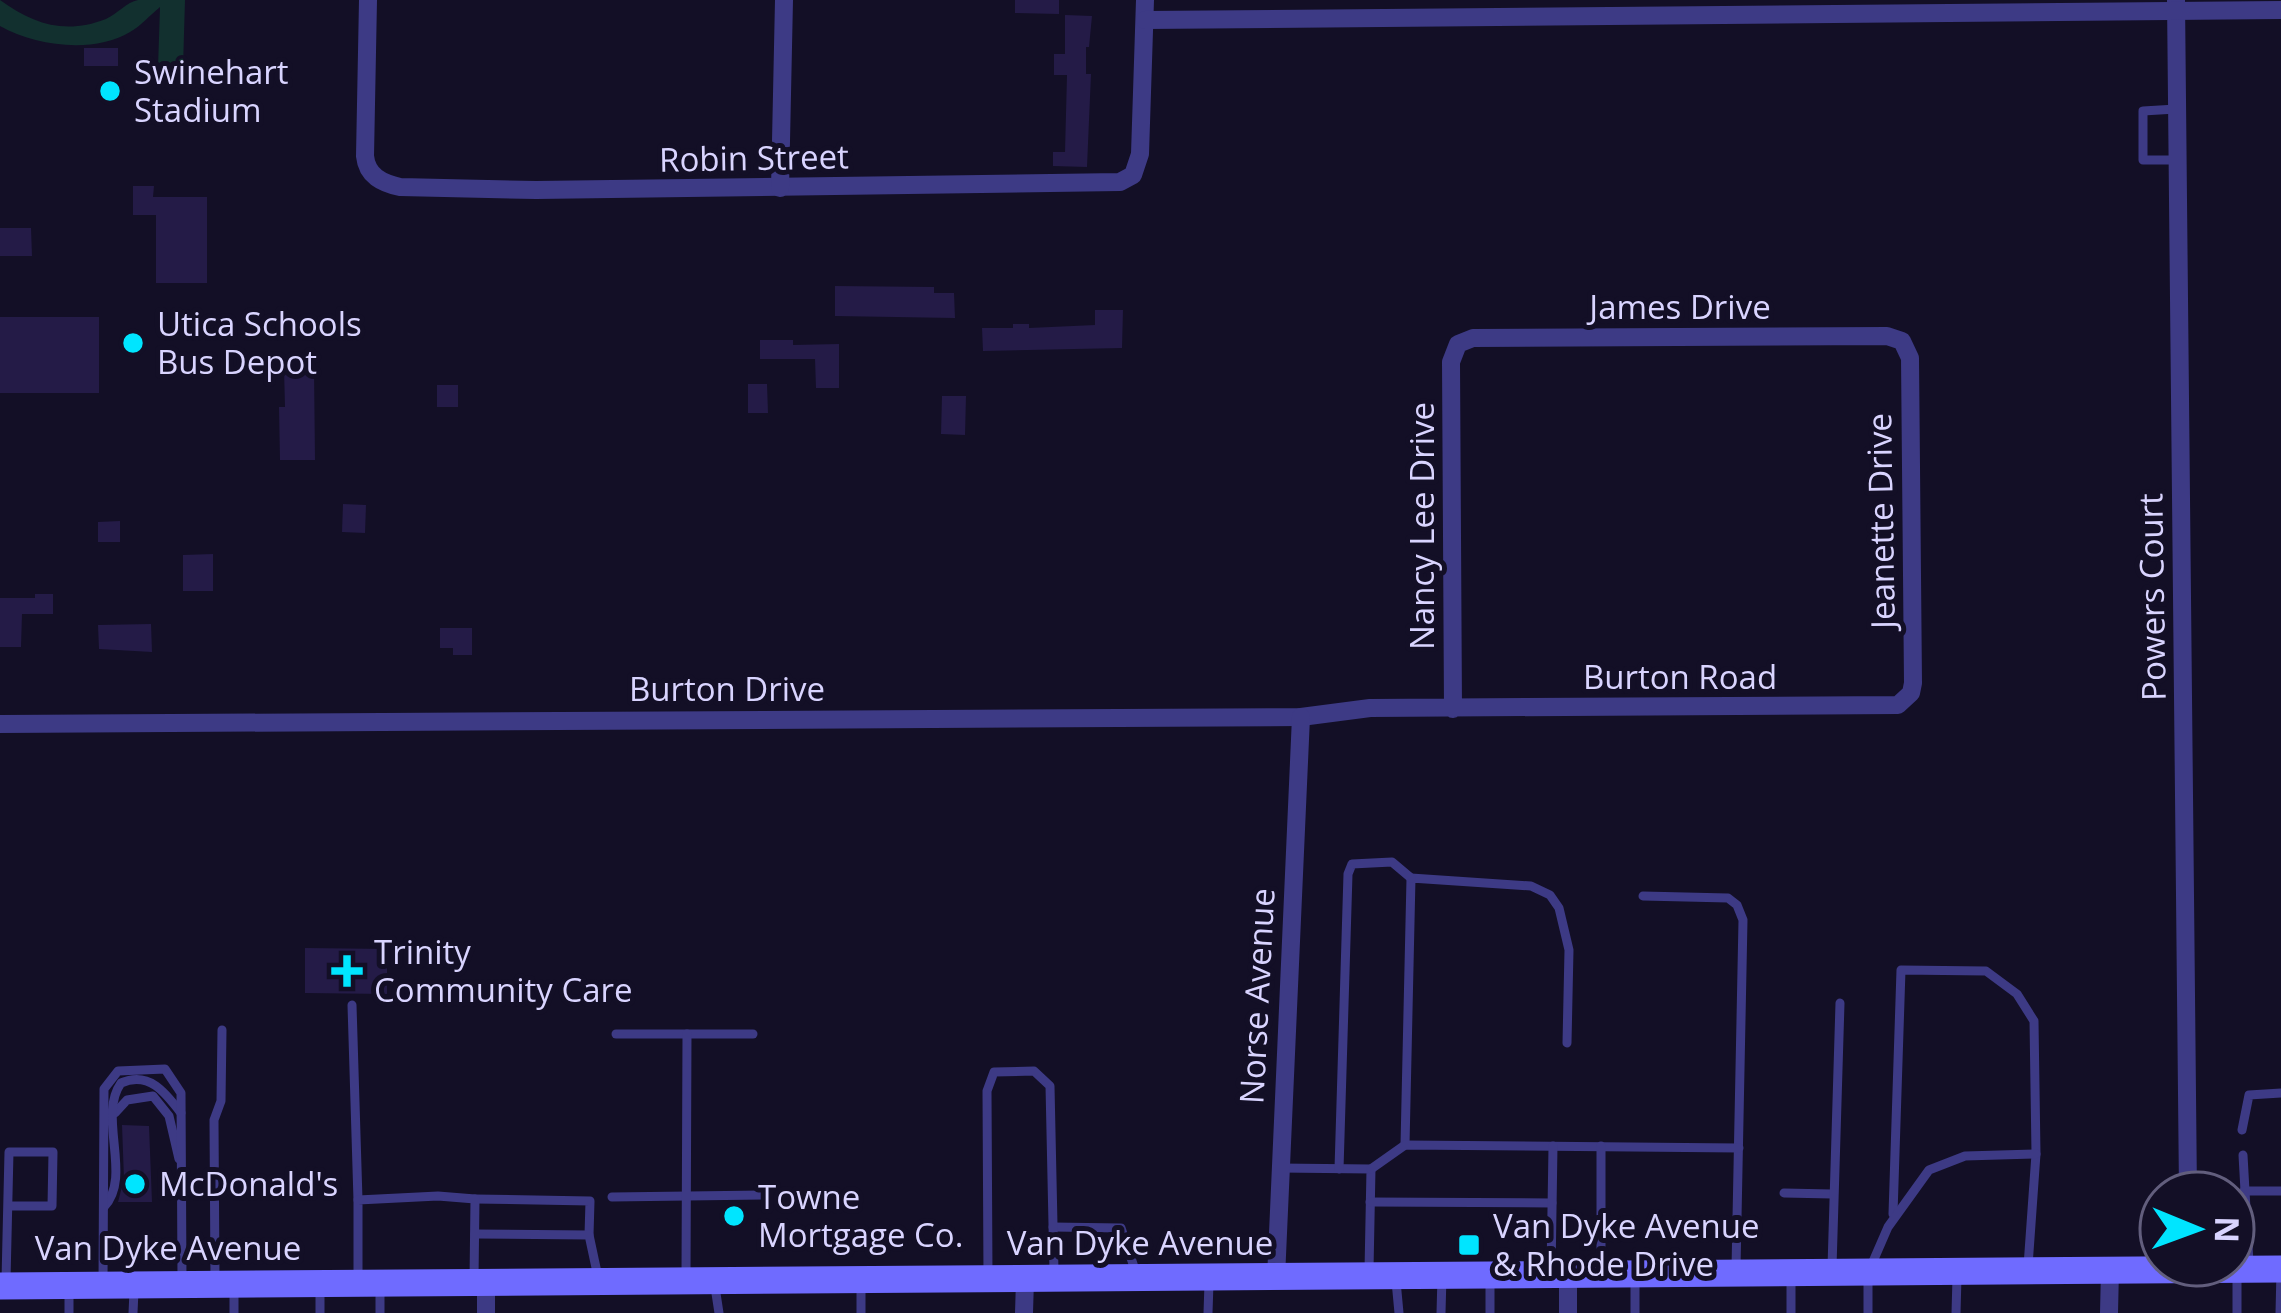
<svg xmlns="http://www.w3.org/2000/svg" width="2281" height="1313" font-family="'Open Sans',sans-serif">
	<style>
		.green { fill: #12302f }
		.building { fill: #241b47 }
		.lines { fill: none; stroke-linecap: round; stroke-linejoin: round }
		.lane { stroke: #3d3a85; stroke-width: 9 }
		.street { stroke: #3d3a85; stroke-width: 18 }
		.secondary { stroke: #6f6bff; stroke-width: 27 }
		.poi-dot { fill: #00e5ff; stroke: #130f26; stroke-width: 4.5 }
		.labels { text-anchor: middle; stroke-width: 10; stroke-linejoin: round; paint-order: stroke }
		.poi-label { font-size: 33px; fill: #d9d4ff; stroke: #130f26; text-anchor: start }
		.street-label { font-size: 33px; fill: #d9d4ff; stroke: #130f26 }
	</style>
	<rect width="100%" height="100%" fill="#130f26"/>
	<path class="green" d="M0,0C33,24 65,35 106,19C117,14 127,2 138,0C152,0 171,0 185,0L183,68H158L160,7C150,15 141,26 130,32C93,54 36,46 0,26Z"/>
	<g class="building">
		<path d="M1015,0H1059V14L1015,13Z"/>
		<path d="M1065,15L1092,16L1089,47H1086V74H1091L1087,167L1053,166V152H1065L1067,75H1054V54H1065Z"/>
		<rect x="84" y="48" width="34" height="18"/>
		<path d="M133,186H154L153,197H207V283H156V215H133Z"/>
		<path d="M0,228H31L32,256H0Z"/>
		<path d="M835,286L934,287V293H954L955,318L835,316Z"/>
		<path d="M1095,310H1123L1122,348L983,351L982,328H1013V324H1029V328L1095,325Z"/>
		<rect x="0" y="317" width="99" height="76"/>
		<path d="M760,340H793V345L839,344V388H816L815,359H760Z"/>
		<path d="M284,369H314L315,460H280L279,407H285Z"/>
		<path d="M748,384H767L768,413H748Z"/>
		<rect x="437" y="385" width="21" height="22"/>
		<path d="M942,396H966L965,435L941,434Z"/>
		<path d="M343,504L366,505L365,533L342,532Z"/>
		<path d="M120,521V542H98V522Z"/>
		<path d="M213,554V591H183V555Z"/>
		<path d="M35,594H53V614H22L21,647H0V598H35Z"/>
		<path d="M151,624L152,652L99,649L98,625Z"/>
		<path d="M440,628H472V655H453V648H440Z"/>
		<path d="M305,948L387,949V994L305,993Z"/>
		<path d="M122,1125L149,1126L152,1202H118L124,1179Z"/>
	</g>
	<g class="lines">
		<g class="lane">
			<path d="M2176,160H2143V111L2176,109"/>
			<path d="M1643,896L1728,898L1737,905L1743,920L1736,1268"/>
			<path d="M352,1005L358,1200"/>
			<path d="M616,1034H753"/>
			<path d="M115,1113L127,1100L153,1096L169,1116L179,1159"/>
			<path d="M2242,1130L2249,1095L2281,1093"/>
			<path d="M1405,1145L1411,878L1531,886L1550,895L1559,908L1569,950L1567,1043"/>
			<path d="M2243,1155L2249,1263"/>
			<path d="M1279,1168L1371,1169L1369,1270"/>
			<path d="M1339,1169L1348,874L1352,864L1392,862L1411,878"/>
			<path d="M1371,1169L1405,1145L1739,1148"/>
			<path d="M2244,1191H2281"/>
			<path d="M1784,1193L1832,1194"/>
			<path d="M612,1197L763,1195"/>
			<path d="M475,1199L590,1201L589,1235"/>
			<path d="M1370,1202L1552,1203"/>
			<path d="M104,1207C133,1176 97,1117 121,1083C149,1071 165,1092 181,1113"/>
			<path d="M1893,1214L1901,970L1986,971L2017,994L2034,1021L2036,1154L2028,1266"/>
			<path d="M1053,1227L1121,1228L1136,1273"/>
			<path d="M475,1234L589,1235L598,1277"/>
			<path d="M1832,1267L1840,1003"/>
			<path d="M1551,1273L1553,1146"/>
			<path d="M1601,1273V1146"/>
			<path d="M686,1275L687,1034"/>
			<path d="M988,1275L987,1091L994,1072L1034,1071L1050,1086L1054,1271"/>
			<path d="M358,1278V1200L438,1196L475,1199L474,1280"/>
			<path d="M6,1280L9,1152H53L52,1206H8"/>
			<path d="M215,1280L214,1120L221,1101L222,1030"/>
			<path d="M1396,1281L1399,1313"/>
			<path d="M103,1284L104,1089L118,1071L165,1069L181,1093L182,1280"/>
			<path d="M715,1287L719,1313"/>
			<path d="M320,1289V1313"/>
			<path d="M69,1313V1291"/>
			<path d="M133,1313L134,1291"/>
			<path d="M234,1313V1291"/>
			<path d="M380,1313V1288"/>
			<path d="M861,1313V1282"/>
			<path d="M1208,1313L1209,1283"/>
			<path d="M1441,1313L1442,1276"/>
			<path d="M1490,1313V1276"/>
			<path d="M1635,1313V1276"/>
			<path d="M1791,1313V1278"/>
			<path d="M1868,1313V1273L1888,1227L1929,1170L1965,1156L2036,1154"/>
			<path d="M1956,1313L1957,1277"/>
			<path d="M2237,1313V1275"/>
			<path d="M2280,1313L2281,1270"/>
		</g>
		<g class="street">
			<path d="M368,0L365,156C367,176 382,183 400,187L536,190L1120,182L1133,175L1140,154L1145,0"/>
			<path d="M2176,0L2188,1193"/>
			<path d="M1145,20L2281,10"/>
			<path d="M780,188L784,0"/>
			<path d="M0,724L1301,717L1370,708L1898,705L1911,693L1913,683L1910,358L1902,341L1887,336L1473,338L1458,344L1451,362L1453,709"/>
			<path d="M1276,1278L1301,717"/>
			<path d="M486,1313V1283"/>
			<path d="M1024,1313L1025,1280"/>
			<path d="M1568,1313V1275"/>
			<path d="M2109,1313L2110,1270"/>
		</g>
		<path class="secondary" d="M0,1286L2281,1269"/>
	</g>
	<g class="poi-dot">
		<circle cx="110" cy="91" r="12"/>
		<circle cx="133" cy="343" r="12"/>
		<path d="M341 953h12v12h12v12h-12v12h-12v-12h-12v-12h12z"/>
		<circle cx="135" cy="1184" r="12"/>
		<circle cx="734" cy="1216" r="12"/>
		<rect x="1457" y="1233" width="24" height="24" rx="6"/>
	</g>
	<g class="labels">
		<g class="poi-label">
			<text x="134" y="84">Swinehart<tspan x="134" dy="38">Stadium</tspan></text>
			<text x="157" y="336">Utica Schools<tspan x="157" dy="38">Bus Depot</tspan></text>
			<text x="374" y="964">Trinity<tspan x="374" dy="38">Community Care</tspan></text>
			<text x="159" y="1196">McDonald's</text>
			<text x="758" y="1209">Towne<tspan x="758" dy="38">Mortgage Co.</tspan></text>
			<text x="1493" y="1238">Van Dyke Avenue<tspan x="1493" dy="38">&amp; Rhode Drive</tspan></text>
		</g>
		<g class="street-label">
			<text transform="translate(754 158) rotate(-1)" y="12">Robin Street</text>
			<text x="1680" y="319">James Drive</text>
			<text transform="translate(1881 521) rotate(-91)" y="12">Jeanette Drive</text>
			<text transform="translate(1422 526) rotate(-90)" y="12">Nancy Lee Drive</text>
			<text transform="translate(2152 597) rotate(-91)" y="12">Powers Court</text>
			<text x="1680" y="689">Burton Road</text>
			<text x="727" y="701">Burton Drive</text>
			<text transform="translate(1257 996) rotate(-87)" y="12">Norse Avenue</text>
			<text x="1140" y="1255">Van Dyke Avenue</text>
			<text x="168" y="1260">Van Dyke Avenue</text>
		</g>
	</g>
	<g transform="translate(2197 1229) rotate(91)"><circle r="57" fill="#130f26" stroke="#625e7d" stroke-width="3"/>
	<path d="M0-9L21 45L0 30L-21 45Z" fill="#00e5ff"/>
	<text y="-18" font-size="33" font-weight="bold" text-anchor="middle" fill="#d9d4ff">N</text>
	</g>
</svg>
